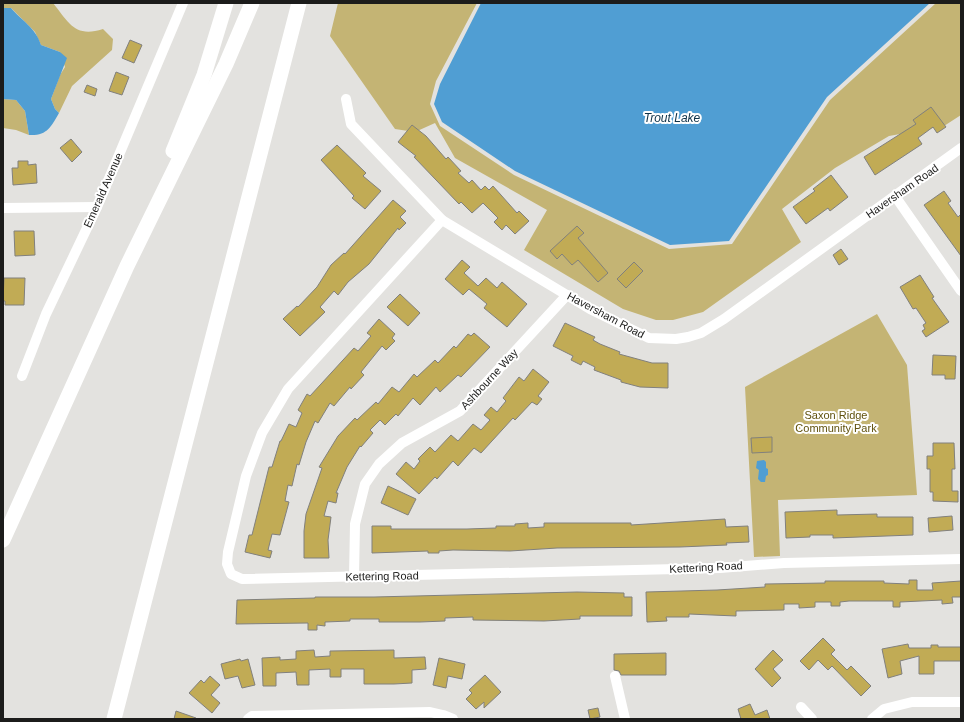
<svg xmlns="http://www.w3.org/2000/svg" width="964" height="722" font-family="Helvetica,sans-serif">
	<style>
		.green { fill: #c4b474 }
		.water { fill: #509ed3 }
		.building { fill: #c1ab55; stroke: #81807d }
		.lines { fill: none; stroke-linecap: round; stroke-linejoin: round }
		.minor { stroke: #fff; stroke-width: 10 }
		.highway { stroke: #fff; stroke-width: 15 }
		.labels { text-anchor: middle; stroke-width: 4; stroke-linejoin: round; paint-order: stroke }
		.street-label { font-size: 11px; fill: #1c1c1b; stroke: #fff }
		.park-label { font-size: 11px; fill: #61520f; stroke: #fff }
		.water-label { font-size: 12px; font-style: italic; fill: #0f3248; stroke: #fff }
	</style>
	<rect width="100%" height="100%" fill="#e3e2df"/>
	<g class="green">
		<path d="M3,3H53C69,23 75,38 103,29L113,39L112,50L72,86L59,113L55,109L51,99L60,75L65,67L60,52L41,45L35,32L11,8H3Z"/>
		<path d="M338,3H477L436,81L430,104L440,126L514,175L669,249L732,244L830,100L936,3H961V115L944,126L889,136L835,168L782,209L801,242L703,312L673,320H656L623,309L524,250L547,210L455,158L435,123L415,132L395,129L330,36Z"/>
		<path d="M3,99L16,100L25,111L29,135L16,130L3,128Z"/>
		<path d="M877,314L907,365L917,495L778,500L780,556L754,557L745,387Z"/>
	</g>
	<g class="water">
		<path d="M481,3H930L827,97L729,241L670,245L515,171L442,122L434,104L440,84Z"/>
		<path d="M3,8H11C21,20 36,28 41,45L60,52L67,58L51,99L55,109L59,113C51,127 47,136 29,135L25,111L16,100L3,99Z"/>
		<path d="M764,460L766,462V468L768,469V475L766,476L765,482H761L758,479L759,470L756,468L757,461Z"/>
	</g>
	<g class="building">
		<path d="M130,40L142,45L134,63L122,58Z"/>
		<path d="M116,72L129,77L122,95L109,91Z"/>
		<path d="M87,85L97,89L95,96L84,92Z"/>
		<path d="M931,107L946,127L937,133L933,127L918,138L922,144L875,175L864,157L916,124L913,120Z"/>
		<path d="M412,125L426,136L446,159L448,157L461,171L458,173L469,183L472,180L481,190L485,186L489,190L493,186L517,213L519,211L529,221L515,234L506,225L502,230L494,222L498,218L483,203L472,213L461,202L459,204L414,157L416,156L398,142Z"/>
		<path d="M71,139L82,152L72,162L60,148Z"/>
		<path d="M337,145L366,173L363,176L381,191L365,209L352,198L354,196L321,160Z"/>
		<path d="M18,161H28V165L36,164L37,183L13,185L12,168H18Z"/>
		<path d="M831,175L848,197L830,211L828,208L806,224L793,207L815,191L813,189Z"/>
		<path d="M944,191L951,201L948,203L958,217L961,214V256L924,205Z"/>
		<path d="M393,200L406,211L400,217L406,223L399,230L398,228L369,264L348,282L338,295L334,291L320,307L325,312L300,336L283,319L297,306L298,307L317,287L331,265L344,253L345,254Z"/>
		<path d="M577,226L584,233L578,238L608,273L598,282L578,260L572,265L562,254L557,259L550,251Z"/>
		<path d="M14,231H34L35,255L15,256Z"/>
		<path d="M841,249L848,259L839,265L833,255Z"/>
		<path d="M462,260L470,267L464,273L478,286L486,278L497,288L502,282L527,304L507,327L484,308L487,304L469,289L463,295L445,279Z"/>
		<path d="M634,262L643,271L626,288L617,279Z"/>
		<path d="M920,275L934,297L932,298L949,322L926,337L922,331L925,329L923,325L926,323L916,308L913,309L900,287Z"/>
		<path d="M4,278H25L24,305H5V301H3Z"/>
		<path d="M400,294L420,313L408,326L387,307Z"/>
		<path d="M379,319L395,334L392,338L395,341L386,350L382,346L361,372L364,375L351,389L350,387L334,406L330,403L318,423L315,421L306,442L299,465L297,464L292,486L288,485L285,501L289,502L280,535L272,534L268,550L272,551L270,558L245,552L249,535H252L269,467H272L280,441H281L289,424L296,427L302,413L298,410L307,394L310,396L354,348L358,351L371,336L367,333Z"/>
		<path d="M565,323L595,337L593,340L600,344L620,352L619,354L652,363H668V388L640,387L621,382V380L594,370L595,367L583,361L581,365L571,360L573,356L553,346Z"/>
		<path d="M474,333L490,347L461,377L458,375L440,392L436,387L420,405L413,398L398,416L396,414L385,425L380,420L370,430L373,433L361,447L360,446L347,467L336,493H338L336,503L328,501L324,516L331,517L328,540L329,558H304V531L306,514L322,468L319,467L338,436L355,418L357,420L376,402L378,404L392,387L399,392L414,374L417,377L435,360L438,363L454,346L456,348L468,334L471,336Z"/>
		<path d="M933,355L956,356L955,379H945V375H932Z"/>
		<path d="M533,369L549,382L538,396L542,399L537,405L532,402L515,420L513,418L481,453L474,448L458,466L453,461L437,479L435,477L419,494L396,474L406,462L414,469L420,461L418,459L430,447L435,452L451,435L458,441L473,424L481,430L490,420L484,415L491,407L497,412L506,401L503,398L519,377L524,381Z"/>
		<path d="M772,437V452L752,453L751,438Z"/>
		<path d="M933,443H954L955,469H952V491H958V502L933,501V492H930V469H927V456H933Z"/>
		<path d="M388,486L416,499L408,515L381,503Z"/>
		<path d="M837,510V515L877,514V517H913V535L833,538V535H810V537L786,538L785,512Z"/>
		<path d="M952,516L953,530L929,532L928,518Z"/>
		<path d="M725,519L726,527L748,526L749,542L726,543L727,545L680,547L557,548L510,551L453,550L439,551V553H428V551L372,553V526H391V529H467L496,528V526H515V524L528,523V528L544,527V523H631V525Z"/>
		<path d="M909,580H917V590H933L932,583L961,581V597H952L953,603L942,604V600L900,602V607H893V601H849L840,602V606H831V602H815V607L799,608V604H784V610L736,611V616L689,614V617H666L667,621L647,622L646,592L717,590L765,587V584L825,583V581H884V583L909,584Z"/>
		<path d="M577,592L624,593V597H632V616H580V619L544,621L473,620V617L445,618V621L420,622H379V619H350V621L325,622V626L317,625V630H308V623L236,624L237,600L315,598V597H374Z"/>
		<path d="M823,638L835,650L831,654L847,670L851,666L871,686L861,696L832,666L828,670L818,660L809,670L800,661Z"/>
		<path d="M908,644L909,648H931V645H938V647H961V661H934V674H919V656L900,661L902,674L888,678L882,649Z"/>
		<path d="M314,650L315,657L330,656V651L394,650V658L425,657L426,669L412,670V683L394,684H364V669H341V677H330V669L309,670V685H297L296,672L276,673V686H263L262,658L280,657V660L296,659V651Z"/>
		<path d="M773,650L783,660L773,669L781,678L772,687L755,669Z"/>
		<path d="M666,653V675H621L619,671L614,670V654Z"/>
		<path d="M439,658L465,664L462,679L448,676L446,688L433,685Z"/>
		<path d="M240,659L241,661L248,659L255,685L242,688L238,676L225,679L221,664Z"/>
		<path d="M485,675L501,692L484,708V702L476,709L466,699L472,693L469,690Z"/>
		<path d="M210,676L220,685L211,695L220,703L212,713L189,693L201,680L204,683Z"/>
		<path d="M750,704L755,715L767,710L770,719H741L738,709Z"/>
		<path d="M598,708L600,717L590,719L588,710Z"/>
		<path d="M176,711L196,718V719H174Z"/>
	</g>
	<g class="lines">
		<g class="minor">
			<path d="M346,99L351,124L442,220L590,309L649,338L676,339L688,337L701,333L724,319L961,148"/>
			<path d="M895,196L961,291"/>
			<path d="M3,208L97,207"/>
			<path d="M442,220L288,389L262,433L246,476L228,552L227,564L231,574L242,579L720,568L784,563L961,559"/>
			<path d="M22,376L46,314L97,207L183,3"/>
			<path d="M354,577L355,524L365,484L379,464L402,443L460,411L567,295"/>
			<path d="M615,676L625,719"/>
			<path d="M801,707L812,719"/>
			<path d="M248,719L252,716L430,712L443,715L453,719"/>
			<path d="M872,719L884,709L912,702H961"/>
		</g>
		<g class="highway">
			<path d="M173,151L204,75L226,3"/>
			<path d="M3,540L127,266L226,64L252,3"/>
			<path d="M114,719L299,3"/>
		</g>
	</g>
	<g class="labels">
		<g class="street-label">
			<text transform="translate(103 190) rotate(-66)" y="4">Emerald Avenue</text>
			<text transform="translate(902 191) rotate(-35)" y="4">Haversham Road</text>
			<text transform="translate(606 315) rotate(28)" y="4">Haversham Road</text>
			<text transform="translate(489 379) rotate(-47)" y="4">Ashbourne Way</text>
			<text transform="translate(706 567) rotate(-3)" y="4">Kettering Road</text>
			<text transform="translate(382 576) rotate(-1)" y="4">Kettering Road</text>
		</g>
		<g class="park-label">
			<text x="836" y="419">Saxon Ridge<tspan x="836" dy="13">Community Park</tspan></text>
		</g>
		<g class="water-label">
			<text x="672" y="122">Trout Lake</text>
		</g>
	</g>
	<rect width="964" height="722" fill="none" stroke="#1c1c1b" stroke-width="8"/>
</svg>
